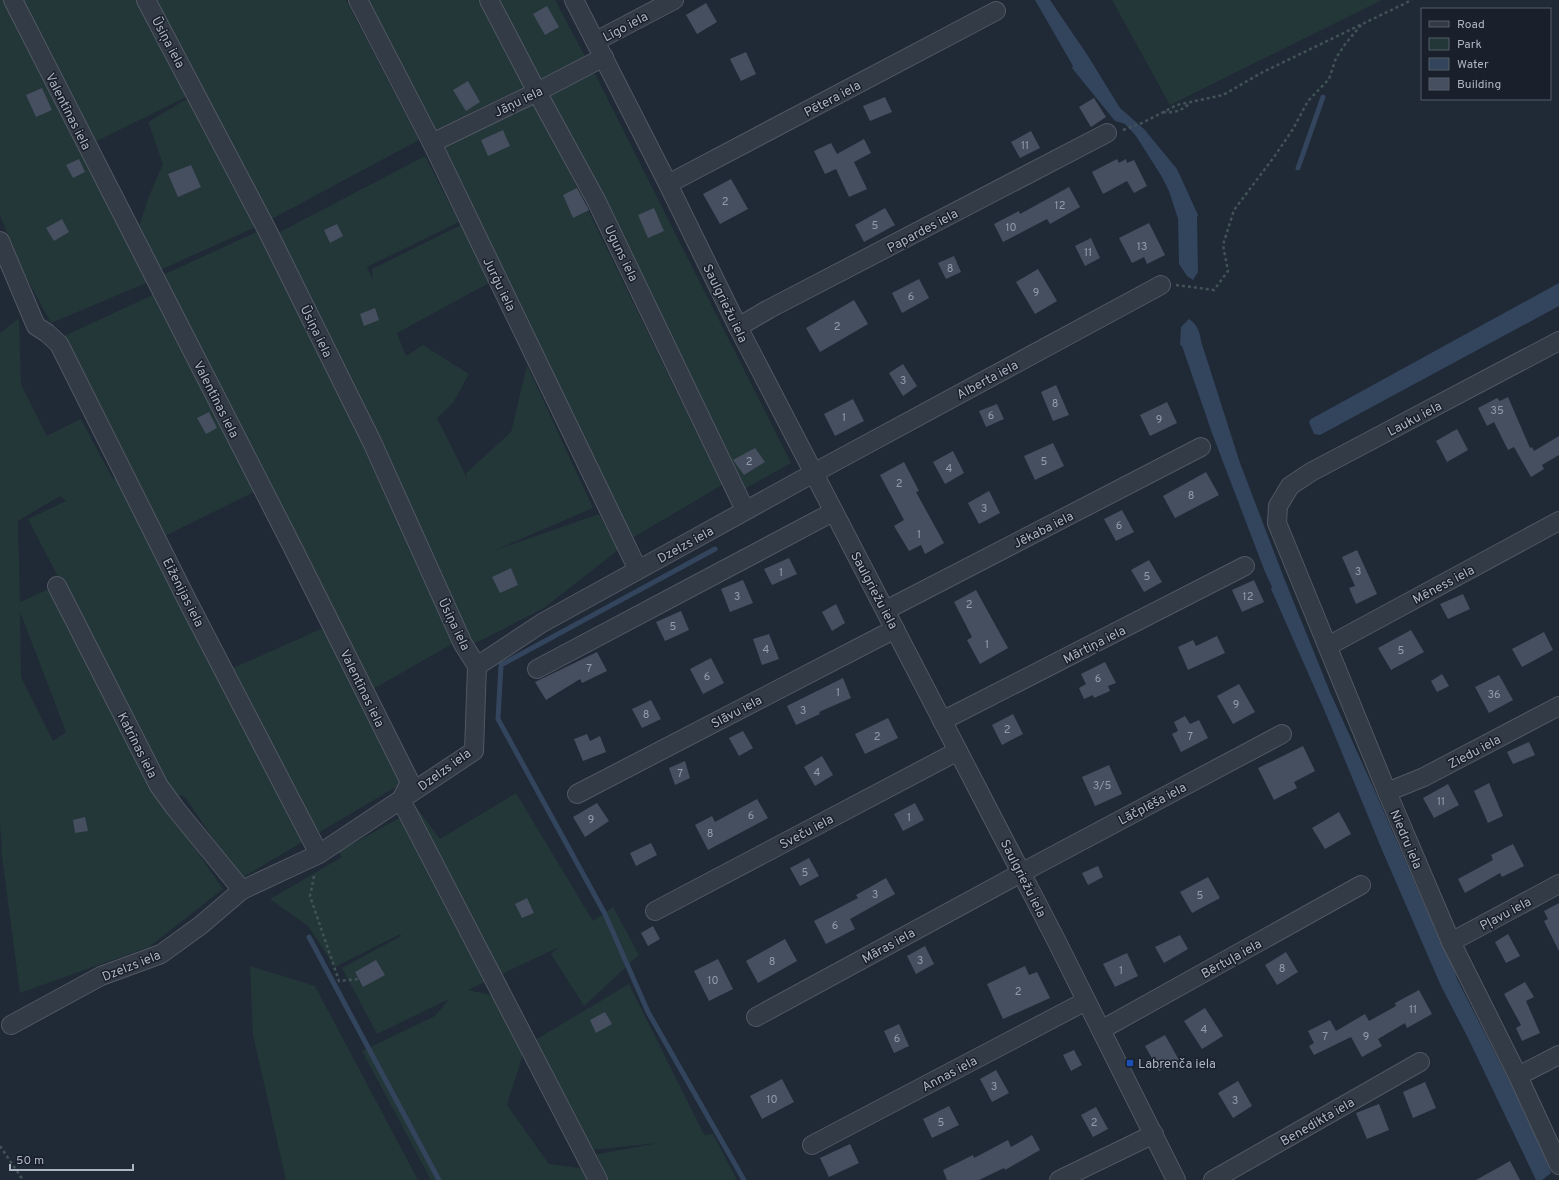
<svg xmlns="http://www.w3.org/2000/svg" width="1559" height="1180" font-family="Overpass,sans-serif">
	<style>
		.green { fill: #233638; fill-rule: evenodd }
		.water { fill: #33445d }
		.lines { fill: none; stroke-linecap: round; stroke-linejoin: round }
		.stream { stroke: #33445d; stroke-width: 5 }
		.building { fill: #464f60 }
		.minor-casing { stroke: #515864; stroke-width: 20 }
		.path { stroke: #415356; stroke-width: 2.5; stroke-dasharray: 3 3; stroke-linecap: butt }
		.minor { stroke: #333b46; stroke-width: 18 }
		.transit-dot { fill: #1a4fb4; stroke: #19202b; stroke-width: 1.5 }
		.labels { text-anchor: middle; stroke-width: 3; stroke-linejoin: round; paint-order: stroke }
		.number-label { font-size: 11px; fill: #939caa }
		.street-label { font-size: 13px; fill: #adb5c3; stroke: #19202b }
		.poi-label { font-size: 13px; fill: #adb5c3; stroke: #19202b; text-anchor: start }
	</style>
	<rect width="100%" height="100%" fill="#202936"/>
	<g class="green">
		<path d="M0,0H6L149,282L51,323L19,264L0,215Z"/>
		<path d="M22,0H139L188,96L93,143Z"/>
		<path d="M156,0H346L419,140L270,220Z"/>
		<path d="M365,0H478L524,87L433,131Z"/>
		<path d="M496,0H555L586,58L539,81Z"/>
		<path d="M1112,0H1382L1170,105Z"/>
		<path d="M594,72L791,463L741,491L549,95Z"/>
		<path d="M190,97L256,227L160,270L138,229L149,196L163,164L148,122Z"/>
		<path d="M534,99L722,485L629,540L445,154V146Z"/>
		<path d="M425,156L459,222L367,267L373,280L372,269L461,225L489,283L397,333L406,356L423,345L469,374L453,403L437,418L467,478L466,473L511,432L527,365L593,508L493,551L599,514L618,550L544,608L470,646L276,234Z"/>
		<path d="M263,229L454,643L371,690L163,275Z"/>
		<path d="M157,293L254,492L165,536L64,336Z"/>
		<path d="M19,318L21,384L47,436L81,419L113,479L117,477L304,841L240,879L185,797L170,793L28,519L66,501L60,496L18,521L20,602L51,588L160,798L223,889L149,947L20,993L1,849H2L0,825V333ZM20,612L66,732L53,741L21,677Z"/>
		<path d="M323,628L401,784L318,833L233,668Z"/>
		<path d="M516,793L593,921L613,907L639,955L584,1006L551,954L559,947L468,990L505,998L524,1051L507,1105L549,1164L587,1169L592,1180H431L362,1051L435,1016L449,999L377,1034L342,968L401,936L400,934L335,967L308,926L270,899L342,857L338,852L417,808L440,839Z"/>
		<path d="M250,966L315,986L418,1180H286L253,1035Z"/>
		<path d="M629,984L704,1135L713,1134L737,1180H606L593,1155L658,1143L591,1150L535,1040Z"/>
	</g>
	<g class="water">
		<path d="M1035,0H1050L1088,56L1120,108L1144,129L1177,169L1198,215L1197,217L1198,272L1193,280L1187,276L1179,264L1178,219L1169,191L1162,177L1136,136L1125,124L1115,121L1072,68L1073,66Z"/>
		<path d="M1559,283V306L1320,435L1314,434L1309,422L1311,419Z"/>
		<path d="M1189,319C1197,324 1200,332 1201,341L1240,463L1284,578L1330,692L1374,789L1440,941L1453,966L1457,979L1534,1129L1551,1173L1542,1180H1536L1468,1038L1441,986L1382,850L1323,707L1271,589L1272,587L1265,572L1212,433L1182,346L1180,345L1181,327Z"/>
	</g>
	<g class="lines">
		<g class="stream">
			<path d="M1298,168L1323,97"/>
			<path d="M715,549L501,665L498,719L605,914L648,1012L744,1180"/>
			<path d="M309,937L439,1180"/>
		</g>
	</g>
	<g class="building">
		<path d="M706,3L717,22L697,34L686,15Z"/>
		<path d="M547,6L559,27L545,35L533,14Z"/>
		<path d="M746,52L756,74L741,81L730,59Z"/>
		<path d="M468,81L480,102L466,111L453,90Z"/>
		<path d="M42,88L52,110L36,117L26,95Z"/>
		<path d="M885,97L892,112L870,121L863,106Z"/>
		<path d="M1094,98L1106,117L1091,127L1079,107Z"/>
		<path d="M503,130L510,146L488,156L481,140Z"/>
		<path d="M1031,131L1040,148L1020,158L1011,142Z"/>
		<path d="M864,139L871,153L854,162L867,189L849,197L836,169L825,174L814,151L831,143L837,154Z"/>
		<path d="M79,159L85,172L73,178L66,165Z"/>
		<path d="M1117,159L1119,163L1126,159L1127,163L1134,160L1147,186L1134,193L1127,181L1103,194L1092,172Z"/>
		<path d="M191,165L201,187L178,197L168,174Z"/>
		<path d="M731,179L748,209L720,224L703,194Z"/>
		<path d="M1069,187L1080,207L1050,224L1047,219L1003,242L994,224L1019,211L1020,214Z"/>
		<path d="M577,188L589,210L573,218L563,195Z"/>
		<path d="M654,208L664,231L648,238L638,215Z"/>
		<path d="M885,208L895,225L864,242L855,225Z"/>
		<path d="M62,219L69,232L54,241L46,228Z"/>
		<path d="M1149,223L1165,255L1147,264L1144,257L1132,263L1119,238Z"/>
		<path d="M337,224L343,236L330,243L324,230Z"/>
		<path d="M1091,238L1100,258L1085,266L1075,246Z"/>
		<path d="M954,256L961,272L946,279L938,263Z"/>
		<path d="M1038,269L1057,301L1035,314L1016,282Z"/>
		<path d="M919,279L929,298L902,313L892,293Z"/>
		<path d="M854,300L868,324L820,352L806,328Z"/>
		<path d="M375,308L379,320L364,326L360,314Z"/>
		<path d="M903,364L917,386L903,396L889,373Z"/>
		<path d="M1056,385L1069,415L1053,421L1041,392Z"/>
		<path d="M1508,397L1530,448L1532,447L1534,451L1559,436V455L1542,465L1544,469L1531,477L1514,447L1508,450L1494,422L1487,426L1478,408L1497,398L1500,401Z"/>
		<path d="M853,399L864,421L835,436L824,414Z"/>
		<path d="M1167,402L1177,423L1150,436L1140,415Z"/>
		<path d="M997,404L1004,419L986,427L979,411Z"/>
		<path d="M209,412L217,428L206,434L197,418Z"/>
		<path d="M1457,429L1468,450L1447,462L1436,441Z"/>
		<path d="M1053,443L1064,466L1035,480L1024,456Z"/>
		<path d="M755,448L765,462L744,475L733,460Z"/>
		<path d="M953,451L964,473L945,484L933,462Z"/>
		<path d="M904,462L919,491L916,492L944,543L925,554L921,545L909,551L894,526L904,520L880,475Z"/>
		<path d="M1206,472L1219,495L1175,518L1163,496Z"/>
		<path d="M989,491L1000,513L979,524L968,503Z"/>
		<path d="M1122,510L1134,532L1116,541L1104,519Z"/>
		<path d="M1357,550L1377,594L1356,604L1349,588L1355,586L1342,557Z"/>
		<path d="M789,558L797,574L772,585L764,569Z"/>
		<path d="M1149,560L1162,582L1144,592L1131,570Z"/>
		<path d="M511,568L518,585L500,593L492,577Z"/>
		<path d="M743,580L753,603L730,612L721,589Z"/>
		<path d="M1254,580L1264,602L1242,612L1232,590Z"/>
		<path d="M976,590L1008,648L980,664L967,640L972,637L954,602Z"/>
		<path d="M1463,594L1470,609L1448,619L1440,604Z"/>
		<path d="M836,604L845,623L832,631L822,612Z"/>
		<path d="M681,611L689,630L665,641L656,622Z"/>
		<path d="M1411,630L1424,652L1391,670L1378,648Z"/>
		<path d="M1544,632L1553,650L1522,667L1512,649Z"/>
		<path d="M769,634L779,659L762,665L753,639Z"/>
		<path d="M1217,636L1225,653L1188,670L1178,647L1193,640L1196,646Z"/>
		<path d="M597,652L607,671L582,683L580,679L546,700L535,682Z"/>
		<path d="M711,658L724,683L703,694L690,669Z"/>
		<path d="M1105,662L1116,683L1108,686L1110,691L1094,698L1093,695L1084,699L1079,688L1086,684L1081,674Z"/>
		<path d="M1442,674L1449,686L1437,692L1431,681Z"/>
		<path d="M1499,675L1513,700L1489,713L1475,687Z"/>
		<path d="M843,678L851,698L819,712L820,714L796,725L787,706Z"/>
		<path d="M1239,684L1255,712L1233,724L1217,696Z"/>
		<path d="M651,700L661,719L642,728L632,709Z"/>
		<path d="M1013,714L1023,734L1002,745L992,725Z"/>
		<path d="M1185,716L1190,724L1199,720L1208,738L1181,752L1172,734L1178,731L1174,722Z"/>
		<path d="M888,718L898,738L865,754L855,734Z"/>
		<path d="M743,731L753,748L739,756L729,738Z"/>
		<path d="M587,734L590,741L600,736L606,752L583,761L574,739Z"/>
		<path d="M1529,742L1535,755L1513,764L1507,752Z"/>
		<path d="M1303,746L1315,771L1294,782L1297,788L1274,800L1258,768Z"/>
		<path d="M822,756L833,775L815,786L804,767Z"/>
		<path d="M685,761L690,778L675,785L669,768Z"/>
		<path d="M1109,765L1122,794L1095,806L1082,777Z"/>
		<path d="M1489,783L1503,816L1488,823L1474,791Z"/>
		<path d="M1448,784L1459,805L1434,818L1423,798Z"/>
		<path d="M757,799L768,818L708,850L695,825L712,816L715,822Z"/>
		<path d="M597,803L609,821L585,837L573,817Z"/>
		<path d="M915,803L924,820L903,831L894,814Z"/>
		<path d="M1339,812L1351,834L1325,849L1312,828Z"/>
		<path d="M85,817L88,831L75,833L73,820Z"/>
		<path d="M651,843L657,855L636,866L630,853Z"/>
		<path d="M1513,844L1524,866L1502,877L1500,873L1465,893L1458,879L1493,860L1491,855Z"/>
		<path d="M809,858L819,876L800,886L790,868Z"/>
		<path d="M1098,866L1103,877L1088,885L1082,873Z"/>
		<path d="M1208,877L1220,898L1192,913L1180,892Z"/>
		<path d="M886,878L895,894L850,919L855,929L826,944L814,921L858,898L856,895Z"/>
		<path d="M527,898L534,913L522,918L515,904Z"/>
		<path d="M1559,903V951L1544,921L1548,919L1544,911Z"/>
		<path d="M653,926L660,939L648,946L641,933Z"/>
		<path d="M1508,934L1520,956L1506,963L1495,942Z"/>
		<path d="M1180,935L1188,949L1164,963L1155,947Z"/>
		<path d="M785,939L797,961L758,983L746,961Z"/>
		<path d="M925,946L934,964L916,974L907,956Z"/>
		<path d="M1286,952L1298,972L1277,985L1265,965Z"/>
		<path d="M1127,953L1138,976L1115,987L1103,964Z"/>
		<path d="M718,959L733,989L709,1001L694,971Z"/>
		<path d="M376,960L385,975L363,987L355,972Z"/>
		<path d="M1025,966L1029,975L1037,972L1050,998L1003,1019L987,984Z"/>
		<path d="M1525,982L1534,997L1526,1001L1540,1033L1522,1041L1516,1028L1521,1025L1504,994Z"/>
		<path d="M1419,990L1432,1014L1407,1028L1405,1023L1378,1039L1382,1046L1362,1057L1351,1037L1314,1055L1309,1046L1314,1043L1308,1031L1330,1020L1336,1031L1365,1014L1369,1021L1396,1006L1395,1003Z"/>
		<path d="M1205,1008L1223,1036L1202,1049L1184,1021Z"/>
		<path d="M605,1012L612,1024L596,1033L590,1020Z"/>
		<path d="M899,1024L909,1046L894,1053L884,1031Z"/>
		<path d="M1165,1035L1179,1060L1159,1071L1145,1046Z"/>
		<path d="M1074,1050L1082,1065L1071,1071L1063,1055Z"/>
		<path d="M996,1070L1009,1093L992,1102L980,1079Z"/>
		<path d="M782,1079L794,1102L762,1119L750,1096Z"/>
		<path d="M1238,1081L1252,1106L1233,1118L1218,1093Z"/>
		<path d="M1425,1082L1436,1108L1413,1118L1403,1092Z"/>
		<path d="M1379,1104L1389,1130L1367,1139L1356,1113Z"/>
		<path d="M949,1106L959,1125L932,1138L923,1119Z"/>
		<path d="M1096,1107L1108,1129L1093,1137L1081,1115Z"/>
		<path d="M1032,1135L1040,1150L1005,1170L1004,1168L979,1180H947L943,1170L973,1155L974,1158L1008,1140L1011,1147Z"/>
		<path d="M850,1144L859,1163L829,1177L820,1158Z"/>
		<path d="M1510,1161L1520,1180H1476Z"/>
	</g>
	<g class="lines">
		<g class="minor-casing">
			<g id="minor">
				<path d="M13,0L292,546L410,782L401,800L598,1180"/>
				<path d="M146,0L267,230L372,442L463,644L477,666"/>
				<path d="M358,0L432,143L638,570"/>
				<path d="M489,0L537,92L596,200L745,510"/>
				<path d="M574,0L668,184L738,327L1055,938L1176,1180"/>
				<path d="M596,41L674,0"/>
				<path d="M432,143L537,92L604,57"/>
				<path d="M668,184L996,11"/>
				<path d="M0,241L36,326L47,333L59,344L188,602L319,854"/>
				<path d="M738,327L769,309L1107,133"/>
				<path d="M1559,341L1311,472L1290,486L1278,506L1277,523L1387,792L1451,942L1518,1076L1559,1165"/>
				<path d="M57,586L159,786L175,808L242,890"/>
				<path d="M886,610L1201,447"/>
				<path d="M1328,646L1559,521"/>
				<path d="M477,666L542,623L821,469L1161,285"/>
				<path d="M537,669L833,512"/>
				<path d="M942,721L1245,566"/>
				<path d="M1387,792L1424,777L1559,706"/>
				<path d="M577,794L895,629"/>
				<path d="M655,911L958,751"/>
				<path d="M1451,942L1559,884"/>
				<path d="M756,1017L1021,873L1282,734"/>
				<path d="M11,1025L101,976L161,954L201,925L242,890L319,854L474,751L477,666"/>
				<path d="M1101,1030L1361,885"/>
				<path d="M1518,1076L1559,1055"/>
				<path d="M812,1145L1086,1001"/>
				<path d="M1059,1180L1154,1134"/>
				<path d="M1213,1180L1420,1062"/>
			</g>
		</g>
		<g class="path">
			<path d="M1163,112C1174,113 1181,111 1189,104"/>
			<path d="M1123,130L1142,123L1177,105L1223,95L1263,72L1412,0"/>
			<path d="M1176,285L1214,290L1228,271L1223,245L1234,210L1274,157L1293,129L1308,101L1329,79L1336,58L1346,43L1362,24"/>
			<path d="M314,876L310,896L339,981L359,979"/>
			<path d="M0,1146L23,1180"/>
		</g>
		<use href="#minor" class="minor"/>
	</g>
	<rect class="transit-dot" x="1126" y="1059" width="8" height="8" rx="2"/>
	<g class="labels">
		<g class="number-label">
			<text x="1025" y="149">11</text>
			<text x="725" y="205">2</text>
			<text x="1060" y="209">12</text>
			<text x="875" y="229">5</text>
			<text x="1011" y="231">10</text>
			<text x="1142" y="250">13</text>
			<text x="1088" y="256">11</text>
			<text x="950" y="272">8</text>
			<text x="1036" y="296">9</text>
			<text x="911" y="300">6</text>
			<text x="837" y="330">2</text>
			<text x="903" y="384">3</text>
			<text x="1055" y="407">8</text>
			<text x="1497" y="414">35</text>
			<text x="991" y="419">6</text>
			<text x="844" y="421">1</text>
			<text x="1159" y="423">9</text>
			<text x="749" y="465">2</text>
			<text x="1044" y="465">5</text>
			<text x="949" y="472">4</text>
			<text x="899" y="487">2</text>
			<text x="1191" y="499">8</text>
			<text x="984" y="512">3</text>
			<text x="1119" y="529">6</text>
			<text x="919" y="538">1</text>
			<text x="1358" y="575">3</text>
			<text x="781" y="576">1</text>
			<text x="1147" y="580">5</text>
			<text x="737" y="600">3</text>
			<text x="1248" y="600">12</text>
			<text x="969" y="608">2</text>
			<text x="673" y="630">5</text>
			<text x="987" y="648">1</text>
			<text x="766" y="653">4</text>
			<text x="1401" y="654">5</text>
			<text x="589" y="672">7</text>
			<text x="707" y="680">6</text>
			<text x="1098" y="682">6</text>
			<text x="838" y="696">1</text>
			<text x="1494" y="698">36</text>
			<text x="1236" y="708">9</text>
			<text x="803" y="714">3</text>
			<text x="646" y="718">8</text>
			<text x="1007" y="733">2</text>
			<text x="877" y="740">2</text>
			<text x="1190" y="740">7</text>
			<text x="817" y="776">4</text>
			<text x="680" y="777">7</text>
			<text x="1102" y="789">3/5</text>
			<text x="1441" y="805">11</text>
			<text x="751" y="819">6</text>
			<text x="909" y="821">1</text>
			<text x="591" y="823">9</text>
			<text x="710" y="837">8</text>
			<text x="805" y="876">5</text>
			<text x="875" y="898">3</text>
			<text x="1200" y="899">5</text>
			<text x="835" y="929">6</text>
			<text x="920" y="964">3</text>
			<text x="772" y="965">8</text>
			<text x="1282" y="972">8</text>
			<text x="1121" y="974">1</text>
			<text x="713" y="984">10</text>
			<text x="1018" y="995">2</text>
			<text x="1413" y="1013">11</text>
			<text x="1204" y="1033">4</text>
			<text x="1325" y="1040">7</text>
			<text x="1366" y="1040">9</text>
			<text x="897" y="1042">6</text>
			<text x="994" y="1090">3</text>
			<text x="772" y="1103">10</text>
			<text x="1235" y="1104">3</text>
			<text x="941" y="1126">5</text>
			<text x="1094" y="1126">2</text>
		</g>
		<g class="street-label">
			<text transform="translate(625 26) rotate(-28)" y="5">Līgo iela</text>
			<text transform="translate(169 42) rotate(62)" y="5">Ūsiņa iela</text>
			<text transform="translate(832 98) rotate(-28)" y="5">Pētera iela</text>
			<text transform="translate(518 101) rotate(-26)" y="5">Jāņu iela</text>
			<text transform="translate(69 111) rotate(63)" y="5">Valentīnas iela</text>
			<text transform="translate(922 230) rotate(-28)" y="5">Papardes iela</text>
			<text transform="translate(622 253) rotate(64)" y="5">Uguns iela</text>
			<text transform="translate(500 284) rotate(64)" y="5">Jurģu iela</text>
			<text transform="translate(726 303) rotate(64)" y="5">Saulgriežu iela</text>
			<text transform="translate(317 331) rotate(64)" y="5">Ūsiņa iela</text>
			<text transform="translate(987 379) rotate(-28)" y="5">Alberta iela</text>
			<text transform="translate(217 399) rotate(63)" y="5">Valentīnas iela</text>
			<text transform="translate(1414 418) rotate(-28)" y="5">Lauku iela</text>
			<text transform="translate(1043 529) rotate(-27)" y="5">Jēkaba iela</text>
			<text transform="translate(685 544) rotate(-29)" y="5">Dzelzs iela</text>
			<text transform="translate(1443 584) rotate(-28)" y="5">Mēness iela</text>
			<text transform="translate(875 590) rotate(62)" y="5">Saulgriežu iela</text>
			<text transform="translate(184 592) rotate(63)" y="5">Eiženijas iela</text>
			<text transform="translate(455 624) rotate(64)" y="5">Ūsiņa iela</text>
			<text transform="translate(1094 644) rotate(-27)" y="5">Mārtiņa iela</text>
			<text transform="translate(363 688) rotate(64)" y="5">Valentīnas iela</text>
			<text transform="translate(736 711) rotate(-28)" y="5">Slāvu iela</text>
			<text transform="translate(138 745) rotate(63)" y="5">Katrīnas iela</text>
			<text transform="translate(1474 751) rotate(-28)" y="5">Ziedu iela</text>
			<text transform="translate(444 769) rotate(-36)" y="5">Dzelzs iela</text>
			<text transform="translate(1152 803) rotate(-28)" y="5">Lāčplēša iela</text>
			<text transform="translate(806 831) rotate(-28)" y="5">Sveču iela</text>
			<text transform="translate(1407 839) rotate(67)" y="5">Niedru iela</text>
			<text transform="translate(1024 878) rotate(63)" y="5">Saulgriežu iela</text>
			<text transform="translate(1505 913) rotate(-28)" y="5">Pļavu iela</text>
			<text transform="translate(888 945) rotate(-29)" y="5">Māras iela</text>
			<text transform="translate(1231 958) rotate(-29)" y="5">Bērtuļa iela</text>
			<text transform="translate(131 965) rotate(-22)" y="5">Dzelzs iela</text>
			<text transform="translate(949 1073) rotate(-28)" y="5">Annas iela</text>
			<text transform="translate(1317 1121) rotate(-30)" y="5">Benedikta iela</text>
		</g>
		<g class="poi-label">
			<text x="1138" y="1068">Labrenča iela</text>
		</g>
	</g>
	<rect x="1421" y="8" width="130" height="92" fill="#19202b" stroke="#545c68"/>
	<rect x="1429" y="21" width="20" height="6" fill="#333b46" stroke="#545c68"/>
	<text x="1457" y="28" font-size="12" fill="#adb5c3">Road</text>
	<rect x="1429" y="38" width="20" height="12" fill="#233638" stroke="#545c68"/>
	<text x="1457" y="48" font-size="12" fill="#adb5c3">Park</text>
	<rect x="1429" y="58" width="20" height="12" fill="#33445d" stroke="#545c68"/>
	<text x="1457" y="68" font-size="12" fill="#adb5c3">Water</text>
	<rect x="1429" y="78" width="20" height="12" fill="#464f60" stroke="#545c68"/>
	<text x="1457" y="88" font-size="12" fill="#adb5c3">Building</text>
	<path d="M10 1164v6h123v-6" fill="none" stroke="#adb5c3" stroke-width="2"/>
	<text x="16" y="1164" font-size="12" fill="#adb5c3" stroke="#19202b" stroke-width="3" paint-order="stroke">50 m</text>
</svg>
